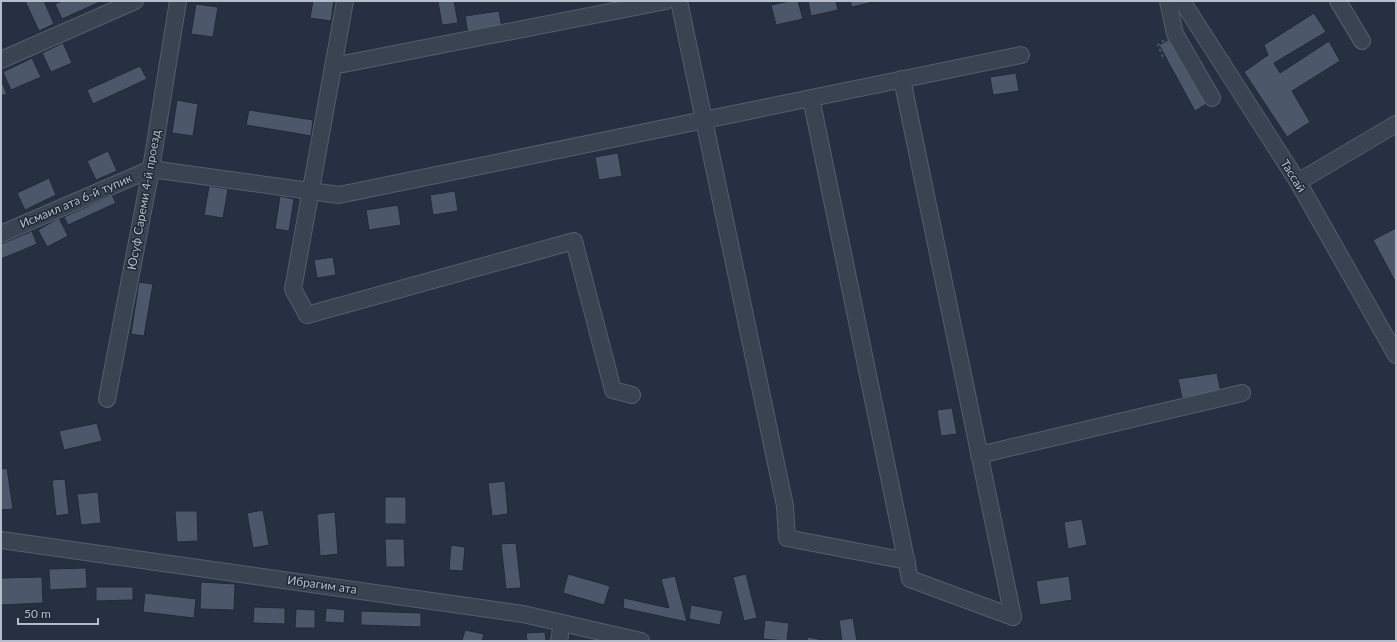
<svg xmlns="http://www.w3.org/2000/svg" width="1397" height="642" font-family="Lato,sans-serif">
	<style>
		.building { fill: #4c576a; stroke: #212a38 }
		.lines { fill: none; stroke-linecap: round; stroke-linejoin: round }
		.minor-casing { stroke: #555e6b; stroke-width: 18 }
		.path { stroke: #465b5f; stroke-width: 2; stroke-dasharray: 3 3; stroke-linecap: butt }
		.minor { stroke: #3a4351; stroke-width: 16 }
		.labels { text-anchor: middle; stroke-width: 3; stroke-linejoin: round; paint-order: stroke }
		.street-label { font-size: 12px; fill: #b7becb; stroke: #1f2836 }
	</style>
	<rect width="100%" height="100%" fill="#263041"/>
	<g class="building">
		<path d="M25,1H44L54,24L39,31Z"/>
		<path d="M62,1H102L62,19L55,4Z"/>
		<path d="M313,1H334L331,21L310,18Z"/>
		<path d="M443,1H454L458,23L442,25L438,2Z"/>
		<path d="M790,1H798L803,19L776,25L771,5Z"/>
		<path d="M808,1H836L838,10L811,16Z"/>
		<path d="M850,1H878L852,7Z"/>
		<path d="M196,4L218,7L213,37L191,34Z"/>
		<path d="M499,11L502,28L468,34L465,16Z"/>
		<path d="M1314,13L1326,32L1274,63L1280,73L1329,41L1340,61L1292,91L1310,122L1287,137L1244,72L1268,55L1264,45Z"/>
		<path d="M1171,38L1208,103L1195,111L1159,45Z"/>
		<path d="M63,43L72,63L51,72L42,53Z"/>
		<path d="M32,58L41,77L11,90L3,72Z"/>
		<path d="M140,66L147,79L93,104L87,90Z"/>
		<path d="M1016,73L1019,91L993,95L990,77Z"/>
		<path d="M1,80L7,94L1,96Z"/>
		<path d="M177,100L198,104L193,136L172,133Z"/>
		<path d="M249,110L313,120L311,136L246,125Z"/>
		<path d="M108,151L117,171L96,180L87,161Z"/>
		<path d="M618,153L622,176L599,180L595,157Z"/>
		<path d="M49,178L56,195L25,210L17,193Z"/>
		<path d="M209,186L228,189L223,218L204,215Z"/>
		<path d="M455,191L458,211L433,215L430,195Z"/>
		<path d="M112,195L116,203L68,225L64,217Z"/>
		<path d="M280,196L294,199L289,231L275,229Z"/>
		<path d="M398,205L401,225L369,230L366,210Z"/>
		<path d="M59,218L68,236L47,247L38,230Z"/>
		<path d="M1396,228V283L1373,240Z"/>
		<path d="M32,231L37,244L1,259V244Z"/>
		<path d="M333,257L336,275L317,278L314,260Z"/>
		<path d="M139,282L153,284L144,336L131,334Z"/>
		<path d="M1217,373L1221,392L1182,398L1178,379Z"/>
		<path d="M952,408L957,434L941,436L937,410Z"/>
		<path d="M97,423L102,441L64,450L59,431Z"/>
		<path d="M7,468L13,509L1,510V469Z"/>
		<path d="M65,479L69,514L56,516L52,480Z"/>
		<path d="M505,481L508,514L492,516L488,483Z"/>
		<path d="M98,492L101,523L81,525L77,494Z"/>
		<rect x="385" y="497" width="21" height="27"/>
		<path d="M263,510L269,545L253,548L247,513Z"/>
		<path d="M175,511H197L198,541L177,542Z"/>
		<path d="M335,512L338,554L320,556L317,514Z"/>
		<path d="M1082,519L1087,545L1068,549L1064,522Z"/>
		<path d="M385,539H404L405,567H386Z"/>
		<path d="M516,543L521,588L506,589L501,544Z"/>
		<path d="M451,545L465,547L463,571L449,570Z"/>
		<path d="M86,568L87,588L50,590L49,569Z"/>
		<path d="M568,574L610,586L604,605L563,593Z"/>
		<path d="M746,574L757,618L744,621L733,577Z"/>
		<path d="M675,576L687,622L623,608L624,598L669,608L661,579Z"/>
		<path d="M1069,576L1072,600L1040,605L1036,581Z"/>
		<path d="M42,577L43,603L1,605V578Z"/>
		<path d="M201,582L235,584L234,610L200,609Z"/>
		<path d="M96,587H133V600L96,601Z"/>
		<path d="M145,593L196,599L194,618L143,612Z"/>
		<path d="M691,605L723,611L720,625L689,619Z"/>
		<path d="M254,607L285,608V624L253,623Z"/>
		<path d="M326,608L345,610L344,623L325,622Z"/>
		<path d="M296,609L315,610V628H295Z"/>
		<path d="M361,611L421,613V627L361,625Z"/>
		<path d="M853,618L857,641H842L839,620Z"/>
		<path d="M765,620L789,623L787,641L763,639Z"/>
		<path d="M465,630L484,634L482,641H462Z"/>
		<path d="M545,632L546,641H527L526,633Z"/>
		<path d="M808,637L823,640V641H807Z"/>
	</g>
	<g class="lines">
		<g class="minor-casing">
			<g id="minor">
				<path d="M345,1L293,289L307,315L574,241L613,390L632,395"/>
				<path d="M679,1L785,506L787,538L907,561"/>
				<path d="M1168,1L1175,34L1212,98"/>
				<path d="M1182,1L1298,182L1396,355"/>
				<path d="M1338,1L1362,41"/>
				<path d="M1,60L135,1"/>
				<path d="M333,66L666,1"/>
				<path d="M902,79L1013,617"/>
				<path d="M811,98L910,579L1013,617"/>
				<path d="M1298,182L1396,124"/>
				<path d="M1,234L151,169L339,195L1021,55"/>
				<path d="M107,399L151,169L178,1"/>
				<path d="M979,455L1242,393"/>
				<path d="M1,540L523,614L641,641"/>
				<path d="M559,641L562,623"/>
			</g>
		</g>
		<path class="path" d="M1164,40L1158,45L1164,60"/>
		<use href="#minor" class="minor"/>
	</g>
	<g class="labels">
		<g class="street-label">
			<text transform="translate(1293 176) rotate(58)" y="4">Тассай</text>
			<text transform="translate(144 200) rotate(-80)" y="4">Юсуф Сареми 4-й проезд</text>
			<text transform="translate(76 201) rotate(-23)" y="4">Исмаил ата 6-й тупик</text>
			<text transform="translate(322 585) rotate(8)" y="4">Ибрагим ата</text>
		</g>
	</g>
	<rect width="1397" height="642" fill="none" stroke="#b7becb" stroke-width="4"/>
	<path d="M18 618v6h80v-6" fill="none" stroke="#b7becb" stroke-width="2"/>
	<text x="24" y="618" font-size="12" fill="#b7becb" stroke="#1f2836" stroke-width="3" paint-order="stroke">50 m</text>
</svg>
